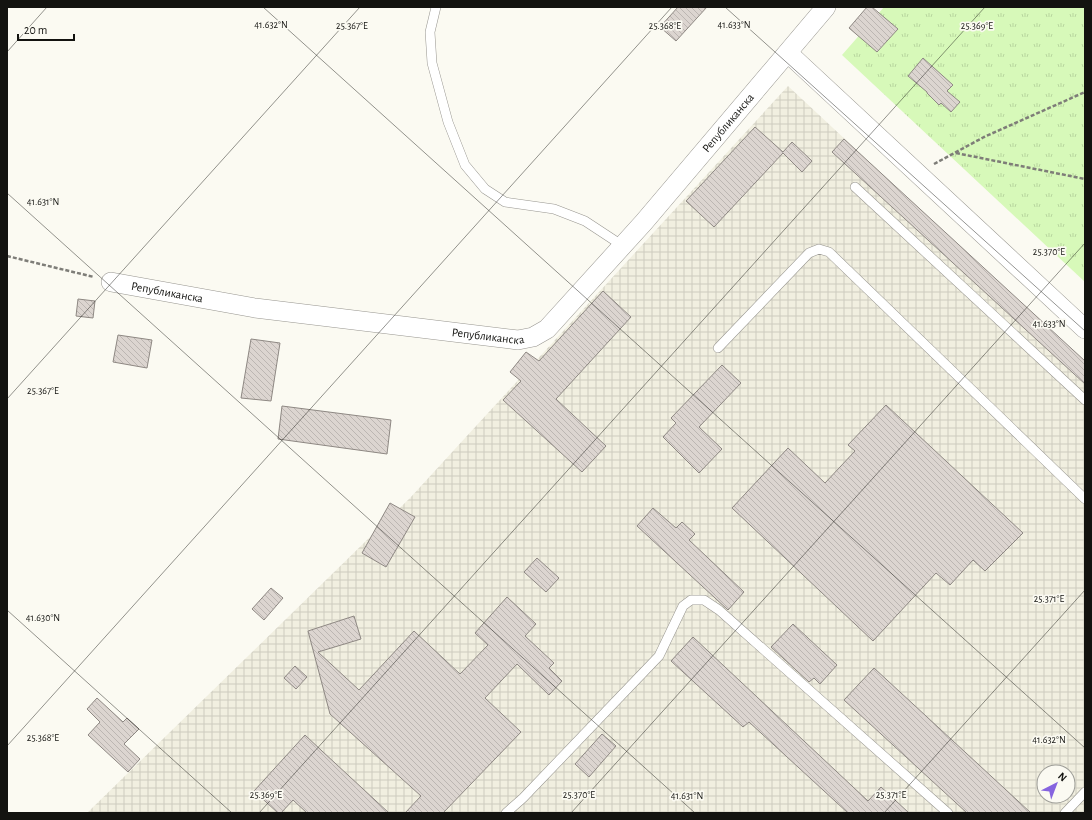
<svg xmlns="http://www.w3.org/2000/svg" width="1092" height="820" font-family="'Alegreya Sans',sans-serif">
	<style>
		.industrial { fill: url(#industrial-grid); fill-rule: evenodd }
		.park { fill: url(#park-tufts) }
		.building { fill: url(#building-back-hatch); stroke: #8e8883 }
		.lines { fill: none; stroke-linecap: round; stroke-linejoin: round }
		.lane-casing { stroke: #97958f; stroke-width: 10 }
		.street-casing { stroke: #97958f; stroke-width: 20 }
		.path { stroke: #7e7d78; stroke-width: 2.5; stroke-dasharray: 4 2; stroke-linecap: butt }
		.lane { stroke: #fff; stroke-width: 9 }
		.street { stroke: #fff; stroke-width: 19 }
		.ticks { fill: none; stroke: #131310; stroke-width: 1; stroke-opacity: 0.45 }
		.labels { text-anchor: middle; stroke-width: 3.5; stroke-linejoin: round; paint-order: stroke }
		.street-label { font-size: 12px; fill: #131310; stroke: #fbfaf2 }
		.ticks-label { font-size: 10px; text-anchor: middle; fill: #131310; stroke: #fbfaf2; stroke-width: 3.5; stroke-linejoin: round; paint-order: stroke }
	</style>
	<defs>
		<pattern id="industrial-grid" width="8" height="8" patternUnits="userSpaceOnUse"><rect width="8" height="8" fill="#f1efe0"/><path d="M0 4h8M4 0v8" fill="none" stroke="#ceccbf"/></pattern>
		<pattern id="park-tufts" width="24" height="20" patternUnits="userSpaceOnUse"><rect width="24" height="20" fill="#d7f9b9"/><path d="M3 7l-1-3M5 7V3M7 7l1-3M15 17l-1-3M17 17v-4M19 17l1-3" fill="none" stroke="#b8d59e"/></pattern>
		<pattern id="building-back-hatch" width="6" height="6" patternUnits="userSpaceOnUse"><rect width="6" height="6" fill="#dcd5d0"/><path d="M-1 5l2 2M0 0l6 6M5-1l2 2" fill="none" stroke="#bcb6b2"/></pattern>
	</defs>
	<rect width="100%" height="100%" fill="#fbfaf2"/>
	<path class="industrial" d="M788,86L1085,363V813H87L410,498ZM1044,772H1068V796H1044Z"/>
	<path class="park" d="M884,7H1085V282L842,55Z"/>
	<g class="building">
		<path d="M678,7H707L676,41L660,27Z"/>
		<path d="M867,7H872L898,29L877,52L849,28Z"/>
		<path d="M923,58L953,85L947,91L960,102L951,112L941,103L939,105L927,93V92L908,76Z"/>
		<path d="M755,127L783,152L792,142L812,161L802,172L783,153L714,227L686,201Z"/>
		<path d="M844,139L1085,361V384L832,152Z"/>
		<path d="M603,291L631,317L556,399L606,446L582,472L503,400L521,381L510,372L526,352L539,361Z"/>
		<path d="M78,299L95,301L93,318L76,316Z"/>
		<path d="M118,335L152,340L147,368L113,362Z"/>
		<path d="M251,339L280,343L271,401L241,398Z"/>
		<path d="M722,365L741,383L699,427L722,449L699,473L663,437L676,423L671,418Z"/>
		<path d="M886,405L1023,533L985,571L973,560L950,585L936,573L873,641L732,508L788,448L825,483L855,451L848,445Z"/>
		<path d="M282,406L391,420L387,454L278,439Z"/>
		<path d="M390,503L415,517L386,567L362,553Z"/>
		<path d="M653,508L676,528L682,522L695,534L689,540L744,592L728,610L637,526Z"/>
		<path d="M537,558L559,578L546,592L524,572Z"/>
		<path d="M271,588L283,598L264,620L252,609Z"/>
		<path d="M507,597L536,624L525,636L554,663L549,668L562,681L549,695L517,664L485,698L521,732L443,813H405L421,796L330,714L308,631L354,616L361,639L318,652L359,690L414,631L460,674L488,645L475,633Z"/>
		<path d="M793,624L837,665L820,684L814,678L809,682L771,647Z"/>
		<path d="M693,637L868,801L881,787L909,813H848L749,722L743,727L671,661Z"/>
		<path d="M295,666L307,677L296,689L284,678Z"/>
		<path d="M874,668L1031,813H967L844,700Z"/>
		<path d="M97,698L123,722L127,718L139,729L124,744L140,759L128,772L88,735L100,722L87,709Z"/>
		<path d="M602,734L616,746L589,777L575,764Z"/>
		<path d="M305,735L322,751L389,813H307L293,800L281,813H278L254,791Z"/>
	</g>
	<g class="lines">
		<g class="lane-casing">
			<g id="lane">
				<path d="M436,7L430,32L432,63L448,122L465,165L485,189L505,202L554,209L585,221L623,246"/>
				<path d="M855,187L1085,400"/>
				<path d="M718,348L809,253L819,249L829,252L1085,499"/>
				<path d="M506,813L523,798L659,656L683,606L691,600H704L719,610L948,813"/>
				<path d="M1065,813L1085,792"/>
			</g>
		</g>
		<g class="street-casing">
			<g id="street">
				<path d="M788,53L1085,329"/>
				<path id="s1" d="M111,282L255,308L518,340L533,337L547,329L644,222L826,7"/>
			</g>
		</g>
		<g class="path">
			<path d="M956,153L1085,179"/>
			<path d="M934,164L984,137L1085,92"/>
			<path d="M7,256L94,277"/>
		</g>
		<use href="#lane" class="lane"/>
		<use href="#street" class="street"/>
	</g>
	<path class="ticks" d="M263,7L1085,748M725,7L1085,331M7,52L47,7M7,193L695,813M7,399L360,7M7,610L232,813M7,746L672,7M259,813L985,7M571,813L1085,243M884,813L1085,590"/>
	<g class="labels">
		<g class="street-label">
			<text dy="4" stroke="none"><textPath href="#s1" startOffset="717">Републиканска</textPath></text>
			<text dy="4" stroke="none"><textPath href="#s1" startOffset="57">Републиканска</textPath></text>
			<text dy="4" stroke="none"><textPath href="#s1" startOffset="381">Републиканска</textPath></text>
		</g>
	</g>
	<g class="ticks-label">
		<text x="734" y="28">41.633°N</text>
		<text x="271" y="28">41.632°N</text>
		<text x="665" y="29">25.368°E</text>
		<text x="977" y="29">25.369°E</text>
		<text x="352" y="29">25.367°E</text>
		<text x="43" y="205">41.631°N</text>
		<text x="1049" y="255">25.370°E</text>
		<text x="1049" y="327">41.633°N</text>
		<text x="43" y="394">25.367°E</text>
		<text x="1049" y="602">25.371°E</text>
		<text x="43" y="621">41.630°N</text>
		<text x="43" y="741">25.368°E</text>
		<text x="1049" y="743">41.632°N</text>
		<text x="266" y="798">25.369°E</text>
		<text x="579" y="798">25.370°E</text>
		<text x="891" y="798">25.371°E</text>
		<text x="687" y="799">41.631°N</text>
	</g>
	<rect width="1092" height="820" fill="none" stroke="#131310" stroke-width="16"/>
	<g transform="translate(1056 784) rotate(42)"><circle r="19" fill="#fbfaf2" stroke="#9e9e98"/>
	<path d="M0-3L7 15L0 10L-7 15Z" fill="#8664df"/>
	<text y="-6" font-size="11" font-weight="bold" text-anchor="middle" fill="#131310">N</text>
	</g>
	<path d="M18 34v6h56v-6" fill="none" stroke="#131310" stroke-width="2"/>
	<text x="24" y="34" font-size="12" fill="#131310" stroke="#fbfaf2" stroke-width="3" paint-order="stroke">20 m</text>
</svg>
